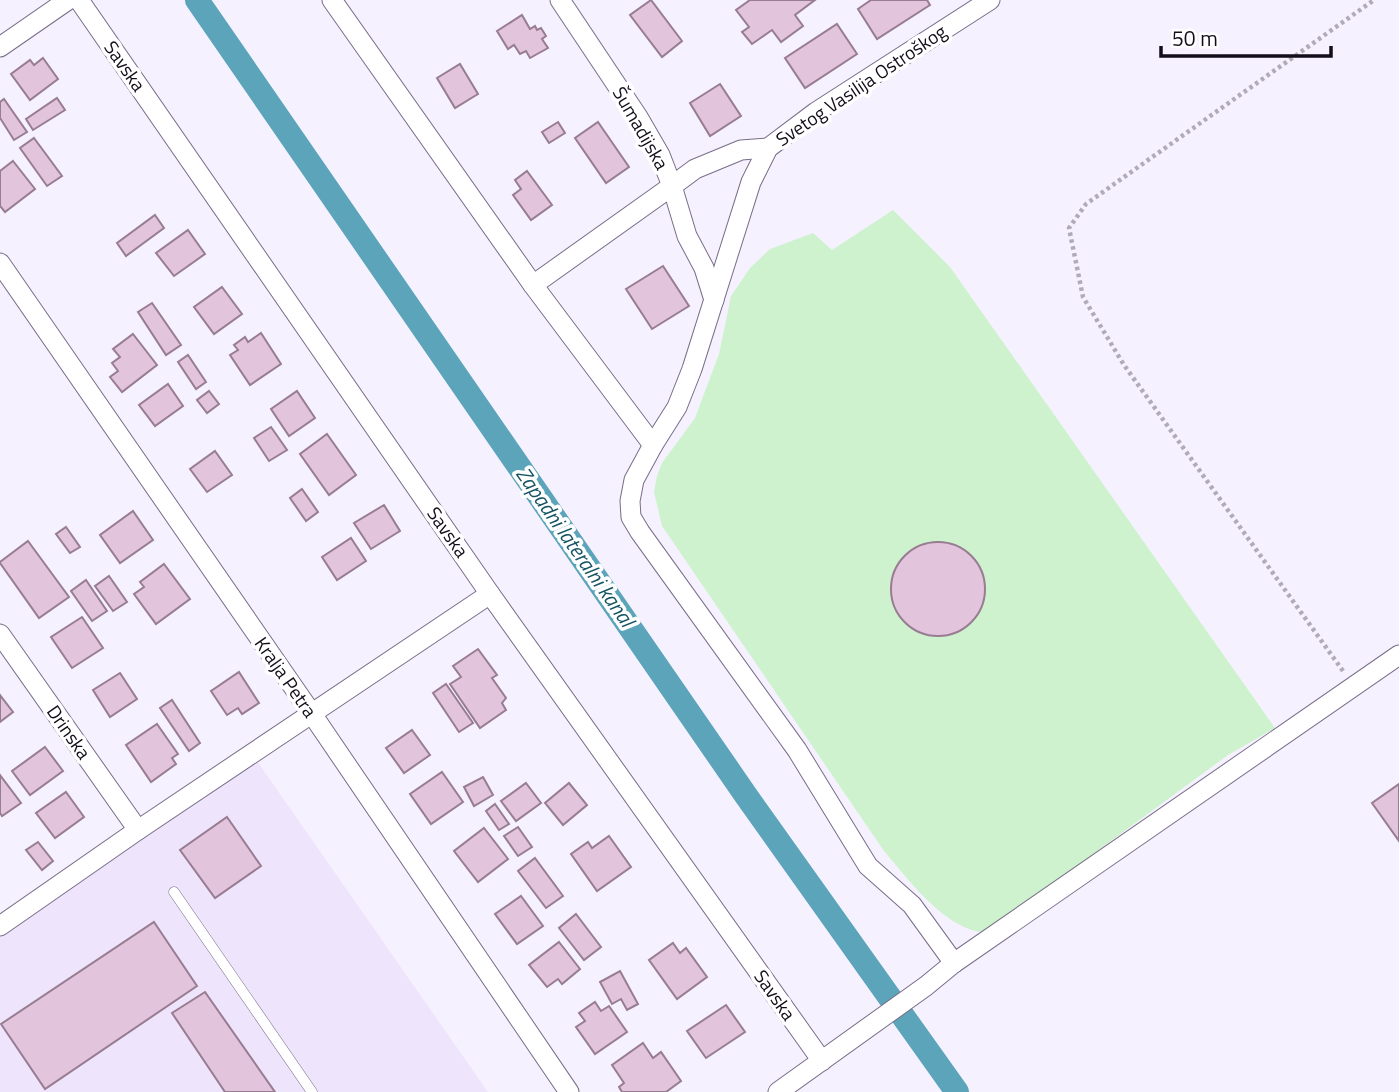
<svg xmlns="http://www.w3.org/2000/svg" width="1399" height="1092" font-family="'Titillium Web',sans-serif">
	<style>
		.built { fill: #eee5fc }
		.green { fill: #cef2ce }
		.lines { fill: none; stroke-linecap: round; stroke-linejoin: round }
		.canal { stroke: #5ba4b9; stroke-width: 24 }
		.building { fill: #e2c5dc; stroke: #977c92; stroke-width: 2 }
		.service-casing { stroke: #796d89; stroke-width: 11 }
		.minor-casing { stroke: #796d89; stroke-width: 21 }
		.path { stroke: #b0abb7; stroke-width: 4.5; stroke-dasharray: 3.5 3.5; stroke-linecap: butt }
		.service { stroke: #fff; stroke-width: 10 }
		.minor { stroke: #fff; stroke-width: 19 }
		.labels { text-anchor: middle; stroke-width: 7; stroke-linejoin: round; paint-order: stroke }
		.street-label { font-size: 19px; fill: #120d18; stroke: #fff }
		.water-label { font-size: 21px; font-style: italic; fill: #165464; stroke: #fff }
	</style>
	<rect width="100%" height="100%" fill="#f6f1fe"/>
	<path class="built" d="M257,761L488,1092H0V936Z"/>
	<path class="green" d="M893,210L950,267L1275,728L1228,755L987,932C949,934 907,878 884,851L662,526L654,492L657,476L662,463L695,418L719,354L731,296L750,268L770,249L813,233L832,250Z"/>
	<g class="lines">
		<path class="canal" d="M197,0L747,797L957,1092"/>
	</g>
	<g class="building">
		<path d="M651,0L682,41L662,57L630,15Z"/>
		<path d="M750,0H815L795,15L803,26L781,42L772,30L752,44L742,32L749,27L736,10Z"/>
		<path d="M871,0H927L930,5L877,39L858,9Z"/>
		<path d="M522,15L530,29L535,26L537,30L541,28L546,36L542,39L548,48L530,58L526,51L520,54L514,45L508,49L497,31Z"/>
		<path d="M837,24L857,54L805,88L785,58Z"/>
		<path d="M43,58L58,79L30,100L11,74L30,60L34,65Z"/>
		<path d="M460,64L478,94L455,108L437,78Z"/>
		<path d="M720,84L741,116L710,136L690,103Z"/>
		<path d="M57,98L65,110L33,130L26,119Z"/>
		<path d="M4,99L27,132L14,140L0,118V102Z"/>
		<path d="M558,122L565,133L549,143L542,132Z"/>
		<path d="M598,122L629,167L606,183L575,138Z"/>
		<path d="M34,138L62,176L47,186L20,148Z"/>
		<path d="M13,161L35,189L5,212L0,206V171Z"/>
		<path d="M527,171L552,205L531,220L513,195L521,189L515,180Z"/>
		<path d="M155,215L164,228L126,256L117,243Z"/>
		<path d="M188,230L205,254L174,276L156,253Z"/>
		<path d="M663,266L689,306L652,329L626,289Z"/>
		<path d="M222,287L242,314L214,334L194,307Z"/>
		<path d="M152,303L181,345L166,355L138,312Z"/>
		<path d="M261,333L281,364L250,385L230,355L238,350L234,345L245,337L248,342Z"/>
		<path d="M133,334L157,365L122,392L110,377L118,371L112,363L120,357L113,349Z"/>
		<path d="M188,355L206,382L196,389L178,362Z"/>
		<path d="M168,384L183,406L155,426L139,405Z"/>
		<path d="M209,391L219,404L207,413L197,400Z"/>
		<path d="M297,391L315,418L289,436L271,409Z"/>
		<path d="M271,427L287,450L269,461L254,438Z"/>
		<path d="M327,434L356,475L329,495L300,454Z"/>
		<path d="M215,451L232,475L207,492L190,469Z"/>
		<path d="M302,489L318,512L306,521L290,498Z"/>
		<path d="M384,505L400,531L371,549L354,523Z"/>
		<path d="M133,511L153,540L120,563L100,535Z"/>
		<path d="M66,527L80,547L70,553L56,534Z"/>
		<path d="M351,538L366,561L337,580L322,557Z"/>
		<path d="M28,541L69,597L39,618L0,563V562Z"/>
		<circle cx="938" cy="589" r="47"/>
		<path d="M164,564L190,599L156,624L134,594L144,587L140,582Z"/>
		<path d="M109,576L127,602L113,611L95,586Z"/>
		<path d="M86,580L107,611L92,621L71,591Z"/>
		<path d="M82,617L103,648L72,668L51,637Z"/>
		<path d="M478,649L497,675L492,678L506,698L502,703L506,710L480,728L450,684L461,677L453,666Z"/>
		<path d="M239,672L259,703L242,714L238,708L227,715L211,691Z"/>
		<path d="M120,673L137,699L110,717L93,690Z"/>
		<path d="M446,684L473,723L459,732L433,693Z"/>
		<path d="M0,695L13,712L0,722Z"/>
		<path d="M172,700L200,743L189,751L160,708Z"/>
		<path d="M157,724L178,754L172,758L176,764L151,782L126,745Z"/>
		<path d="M412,730L430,755L404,773L386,748Z"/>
		<path d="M45,747L63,771L30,795L12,771Z"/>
		<path d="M442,772L463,802L431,824L410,794Z"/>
		<path d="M0,775L21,803L2,816L0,813Z"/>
		<path d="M483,777L493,795L474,806L464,787Z"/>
		<path d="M526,783L541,803L516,821L501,801Z"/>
		<path d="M569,783L587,805L563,825L545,803Z"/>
		<path d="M1399,784V841L1372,803Z"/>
		<path d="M66,792L84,817L55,838L36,813Z"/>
		<path d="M495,804L509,824L499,830L486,811Z"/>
		<path d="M227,817L261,866L215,898L180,850Z"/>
		<path d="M518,827L532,847L518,856L504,836Z"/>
		<path d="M484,828L508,859L478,882L454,851Z"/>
		<path d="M609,836L631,867L597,891L571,854L588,842L592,848Z"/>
		<path d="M38,842L53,861L42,870L26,850Z"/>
		<path d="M535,858L563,896L546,908L518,871Z"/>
		<path d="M521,896L543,926L517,944L495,914Z"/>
		<path d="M576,914L601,947L584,960L559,928Z"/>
		<path d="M154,922L197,986L45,1089L1,1024Z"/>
		<path d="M559,942L580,969L562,984L558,979L547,987L529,965Z"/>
		<path d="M673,943L680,953L686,948L707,977L677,999L649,960Z"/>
		<path d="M620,971L638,1004L627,1010L621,999L612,1004L600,982Z"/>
		<path d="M205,992L275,1092H225L172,1013Z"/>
		<path d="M595,1002L601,1011L609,1006L627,1032L595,1054L576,1027L585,1021L579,1013Z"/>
		<path d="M726,1005L745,1032L706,1058L687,1031Z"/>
		<path d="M643,1043L653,1058L661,1052L681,1081L666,1092H622L619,1087L624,1083L612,1065Z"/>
	</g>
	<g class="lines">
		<g class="service-casing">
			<path id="service" d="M174,892L312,1092"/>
		</g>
		<g class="minor-casing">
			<g id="minor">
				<path d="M79,0L490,594L822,1061"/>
				<path d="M332,0L533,285L653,445"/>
				<path d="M0,47L68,0"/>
				<path d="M0,263L312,714L569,1092"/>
				<path d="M533,285L672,186L660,155L638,117L560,0"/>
				<path d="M714,300L704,268L687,236L672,186L695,169L741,150L768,148"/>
				<path d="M0,634L138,830"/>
				<path d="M0,926L138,830L490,594"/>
				<path d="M954,963L912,905L868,866L797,750L640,532L631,517L630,501L634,480L653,445L677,407L692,369L751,182L768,148L816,112L990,0"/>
				<path d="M778,1092L926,986L954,963L1399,655"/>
			</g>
		</g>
		<path class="path" d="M1343,671L1124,365L1083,297L1069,228L1086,204L1374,0"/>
		<use href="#service" class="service"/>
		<use href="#minor" class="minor"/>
	</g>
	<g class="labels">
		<g class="street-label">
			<text transform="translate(125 66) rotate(55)" y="7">Savska</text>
			<text transform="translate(861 85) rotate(-34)" y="7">Svetog Vasilija Ostroškog</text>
			<text transform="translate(641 128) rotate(60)" y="7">Šumadijska</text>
			<text transform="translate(448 532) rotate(55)" y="7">Savska</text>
			<text transform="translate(286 677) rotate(55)" y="7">Kralja Petra</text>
			<text transform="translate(69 732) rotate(55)" y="7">Drinska</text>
			<text transform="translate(775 995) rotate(55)" y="7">Savska</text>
		</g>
		<g class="water-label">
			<text transform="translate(575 547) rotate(55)" y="7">Zapadni lateralni kanal</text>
		</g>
	</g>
	<path d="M1161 46v10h170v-10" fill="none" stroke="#120d18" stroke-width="3.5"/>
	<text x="1172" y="46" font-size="21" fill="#120d18" stroke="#ffffff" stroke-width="5" paint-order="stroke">50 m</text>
</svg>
